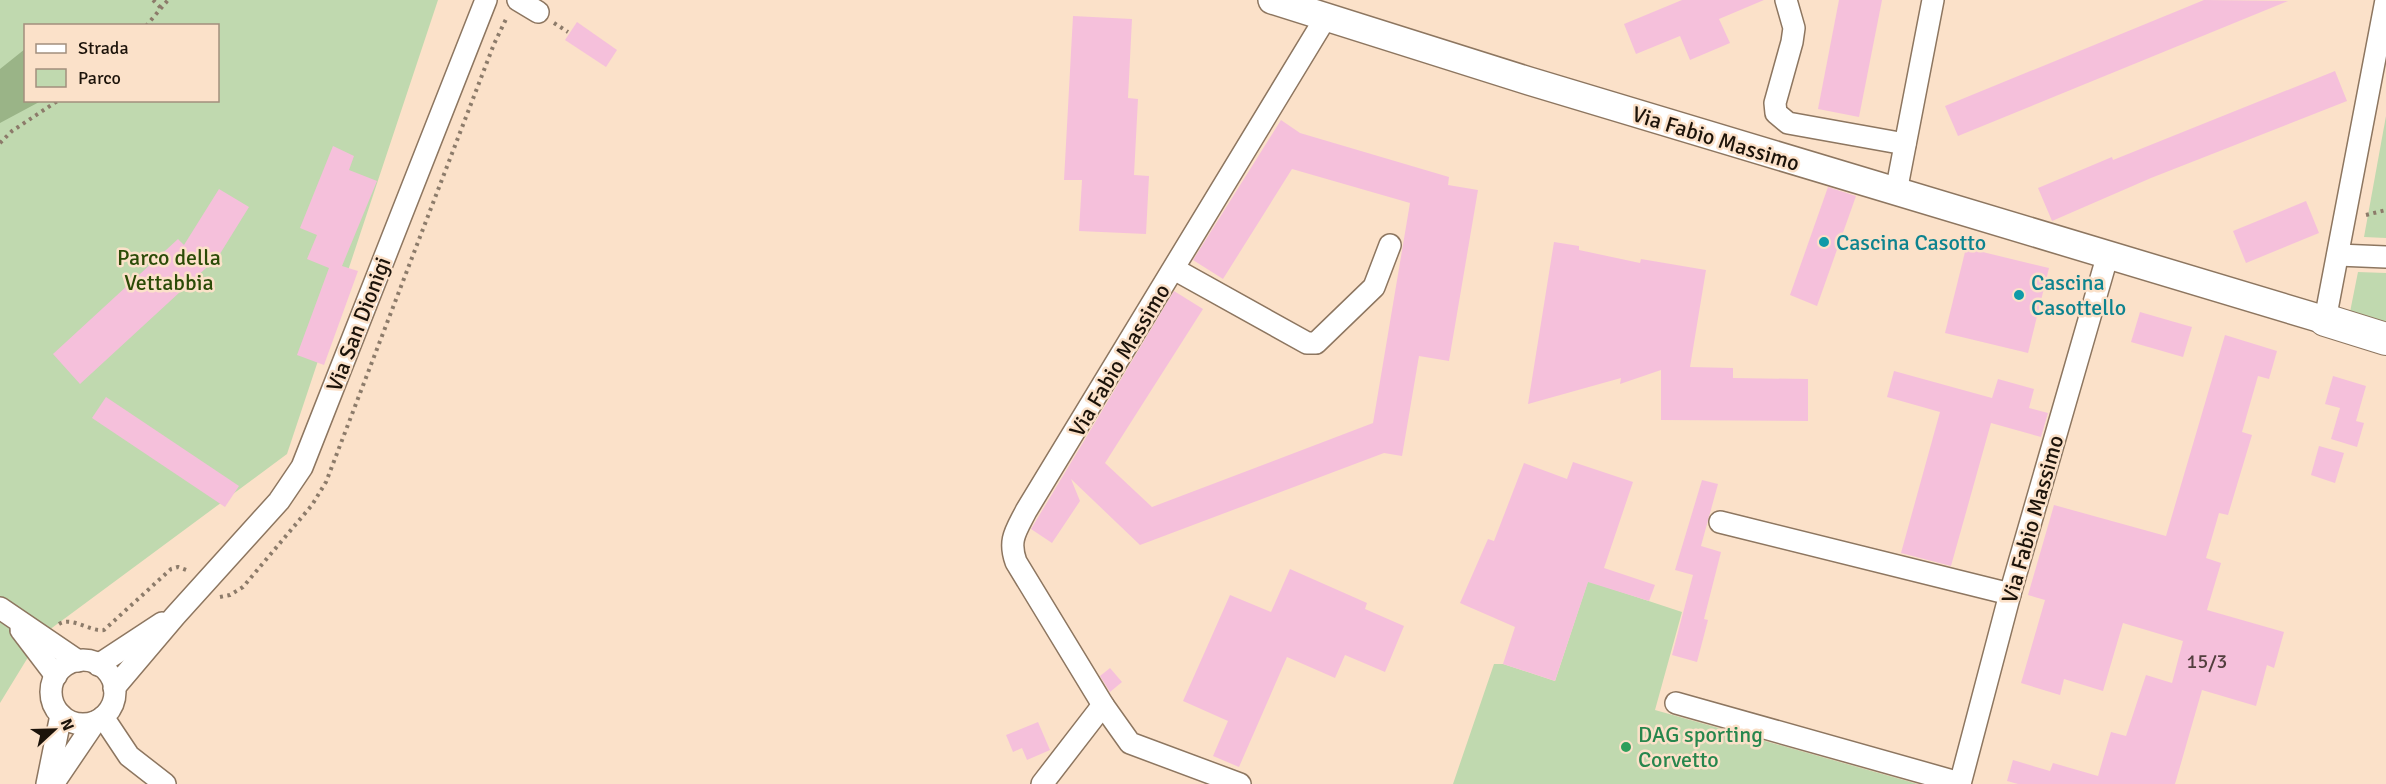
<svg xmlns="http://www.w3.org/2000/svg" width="2386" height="784" font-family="Signika,sans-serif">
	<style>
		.green { fill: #c0d9af; fill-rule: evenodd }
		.forest { fill: #9ab487 }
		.building { fill: #f5c0db }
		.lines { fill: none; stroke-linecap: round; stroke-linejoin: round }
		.minor-casing { stroke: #8d7660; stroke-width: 24 }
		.major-casing { stroke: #8d7660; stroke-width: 30 }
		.highway-casing { stroke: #8d7660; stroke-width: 34 }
		.path { stroke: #8c7b6a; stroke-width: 4; stroke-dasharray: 3 4.5; stroke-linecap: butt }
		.minor { stroke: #fff; stroke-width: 21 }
		.major { stroke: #fff; stroke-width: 27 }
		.highway { stroke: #fff; stroke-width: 32 }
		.culture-dot { fill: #0f9aa8; stroke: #fbe1c9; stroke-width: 2 }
		.leisure-dot { fill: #2e9e5b; stroke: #fbe1c9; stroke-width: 2 }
		.labels { text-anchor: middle; stroke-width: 5; stroke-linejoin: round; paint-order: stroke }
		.number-label { font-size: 20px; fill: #523e3e }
		.street-label { font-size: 22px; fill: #1c130a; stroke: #fbe1c9 }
		.culture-label { font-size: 22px; fill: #0d838f; stroke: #fbe1c9; text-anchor: start }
		.park-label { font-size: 22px; fill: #2b4b07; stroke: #fbe1c9 }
		.leisure-label { font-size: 22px; fill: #27864d; stroke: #fbe1c9; text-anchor: start }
	</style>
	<rect width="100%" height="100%" fill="#fbe1c9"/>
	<g class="green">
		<path d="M0,0H438L287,454L41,636L0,703ZM26,26H218V100H26Z"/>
		<path d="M2386,116V238L2364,237Z"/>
		<path d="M2358,272L2386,273V323L2350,312Z"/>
		<path d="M1588,581L1682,612L1655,710L1918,784H1453L1494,664H1503L1555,681Z"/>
	</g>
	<path class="forest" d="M25,49L26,100L41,101L0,123V69Z"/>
	<g class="building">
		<path d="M1682,0H1764L1719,19L1730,43L1690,60L1680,36L1636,54L1624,24Z"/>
		<path d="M1839,0H1882L1859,117L1818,109Z"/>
		<path d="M2204,0L2288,1L1958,136L1945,106Z"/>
		<path d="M1073,16L1132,19L1128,98L1138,99L1134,175L1149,176L1146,234L1079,231L1082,180H1064Z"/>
		<path d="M577,22L617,50L606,67L565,40Z"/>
		<path d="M2335,71L2347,101L2151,178L2052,221L2038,188L2112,157L2113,160Z"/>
		<path d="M1281,120L1300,133L1449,177L1448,185L1478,190L1449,361L1419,356L1402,456L1384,453L1140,545L1071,479L1080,501L1052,543L1031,529L1174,291L1203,309L1105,463L1152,507L1373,423L1410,203L1292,169L1223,279L1193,260Z"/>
		<path d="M333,146L354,156L349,170L377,181L342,266L358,271L324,365L297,355L329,268L307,259L317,235L300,228Z"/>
		<path d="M1828,187L1856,196L1817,306L1790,295Z"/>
		<path d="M219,189L249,207L218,257L80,384L53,354L178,239L184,245Z"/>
		<path d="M2306,201L2319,233L2246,263L2233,231Z"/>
		<path d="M1554,242L1579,246V250L1640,263L1641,259L1706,270L1690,367L1733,368V378L1808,379V421L1661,420V370L1620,384L1621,378L1528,404Z"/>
		<path d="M1966,248L2049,268L2028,353L1945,333Z"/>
		<path d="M2140,312L2192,327L2183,357L2131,342Z"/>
		<path d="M2225,335L2277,351L2269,379L2258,376L2242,432L2252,435L2228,515L2219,513L2206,558L2221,563L2207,610L2284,632L2274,668L2267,665L2256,706L2202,690L2175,784H2018L2007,781L2013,760L2050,771L2053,763L2098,776L2111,732L2126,736L2146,675L2172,683L2183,641L2123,623L2103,691L2064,679L2060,695L2021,683L2045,600L2028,595L2054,505L2166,536Z"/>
		<path d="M1894,371L1992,398L1998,379L2034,389L2029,408L2048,413L2041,437L1991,423L1951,566L1901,553L1940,412L1887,397Z"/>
		<path d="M2333,376L2366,386L2356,421L2364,423L2357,447L2331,439L2340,408L2325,404Z"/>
		<path d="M106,397L239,486L225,507L92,418Z"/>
		<path d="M2319,446L2344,453L2335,483L2311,475Z"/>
		<path d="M1573,462L1633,482L1604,568L1655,585L1649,601L1588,582L1555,681L1503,664L1515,627L1460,603L1488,539L1494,541L1524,463L1567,479Z"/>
		<path d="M1702,480L1718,484L1701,546L1721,552L1704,619L1708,620L1697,662L1672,655L1693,575L1675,570Z"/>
		<path d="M1290,569L1367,603L1365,609L1404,626L1385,672L1345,655L1335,678L1287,657L1239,767L1213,756L1228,721L1183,701L1230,595L1271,612Z"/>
		<path d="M1110,668L1122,682L1110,692L1100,676Z"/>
		<path d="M1038,722L1050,750L1027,760L1022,748L1013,752L1006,735Z"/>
	</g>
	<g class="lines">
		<g class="minor-casing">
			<g id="minor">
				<path d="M518,0L538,12"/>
				<path d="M1786,0L1794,28L1792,42L1775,103L1776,113L1788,123L1905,144"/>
				<path d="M1896,192L1933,0"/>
				<path d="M2338,255L2386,257"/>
				<path d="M1174,269L1307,343H1316L1374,287L1390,245"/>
				<path d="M2325,320L2386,0"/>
				<path d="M1720,522L2010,594"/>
				<path d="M0,608L78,661"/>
				<path d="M21,630L56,676"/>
				<circle cx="83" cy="692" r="32"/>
				<path d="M98,665L162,623"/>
				<path d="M114,688L175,616L279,501L302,467L486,0"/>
				<path d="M1676,703L1960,783"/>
				<path d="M103,717L129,756L165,784"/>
				<path d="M47,784L61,715"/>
				<path d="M53,784L95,722"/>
				<path d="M1042,784L1103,705"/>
				<path d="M1240,784L1130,743L1103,705L1016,562C1008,540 1016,531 1026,511L1326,17"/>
				<path d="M1960,784L2010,594L2108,254"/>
			</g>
		</g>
		<g class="major-casing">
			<path id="major" d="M1272,0L1529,81L2325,320"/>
		</g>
		<g class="highway-casing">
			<path id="highway" d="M2325,320L2386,339"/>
		</g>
		<g class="path">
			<path d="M153,0L162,9"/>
			<path d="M554,23L568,32"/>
			<path d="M146,26L168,0"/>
			<path d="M0,143L12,131L59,100"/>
			<path d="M2366,215L2386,210"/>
			<path d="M220,597L230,595L243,587L312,505L326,482L494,44L507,17"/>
			<path d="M59,624C72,616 90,632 104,630L171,569L178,567L189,571"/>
		</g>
		<use href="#minor" class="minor"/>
		<use href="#major" class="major"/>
		<use href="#highway" class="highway"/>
	</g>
	<g class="culture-dot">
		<circle cx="1824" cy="242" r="6"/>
		<circle cx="2019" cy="295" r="6"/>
	</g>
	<circle class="leisure-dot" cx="1626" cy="747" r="6"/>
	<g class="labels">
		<g class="number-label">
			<text x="2207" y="668">15/3</text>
		</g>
		<g class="street-label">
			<text transform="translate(1716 138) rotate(17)" y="8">Via Fabio Massimo</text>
			<text transform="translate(358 324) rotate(-69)" y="8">Via San Dionigi</text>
			<text transform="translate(1119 360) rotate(-59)" y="8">Via Fabio Massimo</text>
			<text transform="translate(2032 519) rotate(-74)" y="8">Via Fabio Massimo</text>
		</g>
		<g class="culture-label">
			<text x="1836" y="250">Cascina Casotto</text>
			<text x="2031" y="290">Cascina<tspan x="2031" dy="25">Casottello</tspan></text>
		</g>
		<g class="park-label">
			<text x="169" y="265">Parco della<tspan x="169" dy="25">Vettabbia</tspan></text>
		</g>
		<g class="leisure-label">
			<text x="1638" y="742">DAG sporting<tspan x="1638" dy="25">Corvetto</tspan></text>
		</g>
	</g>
	<rect x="24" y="24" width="195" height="78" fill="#fbe1c9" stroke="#a28f7d" stroke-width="1.5"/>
	<rect x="36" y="44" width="30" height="9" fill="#ffffff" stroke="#a28f7d" stroke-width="1.5"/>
	<text x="78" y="54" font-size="18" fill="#1c130a">Strada</text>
	<rect x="36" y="69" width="30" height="18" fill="#c0d9af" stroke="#a28f7d" stroke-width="1.5"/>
	<text x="78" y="84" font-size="18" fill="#1c130a">Parco</text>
	<g transform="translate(54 730) rotate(68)" stroke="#fbe1c9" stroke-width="4.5" paint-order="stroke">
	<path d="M0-4.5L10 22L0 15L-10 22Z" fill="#1c130a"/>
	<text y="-9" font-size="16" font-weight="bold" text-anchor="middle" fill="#1c130a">N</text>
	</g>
</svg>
